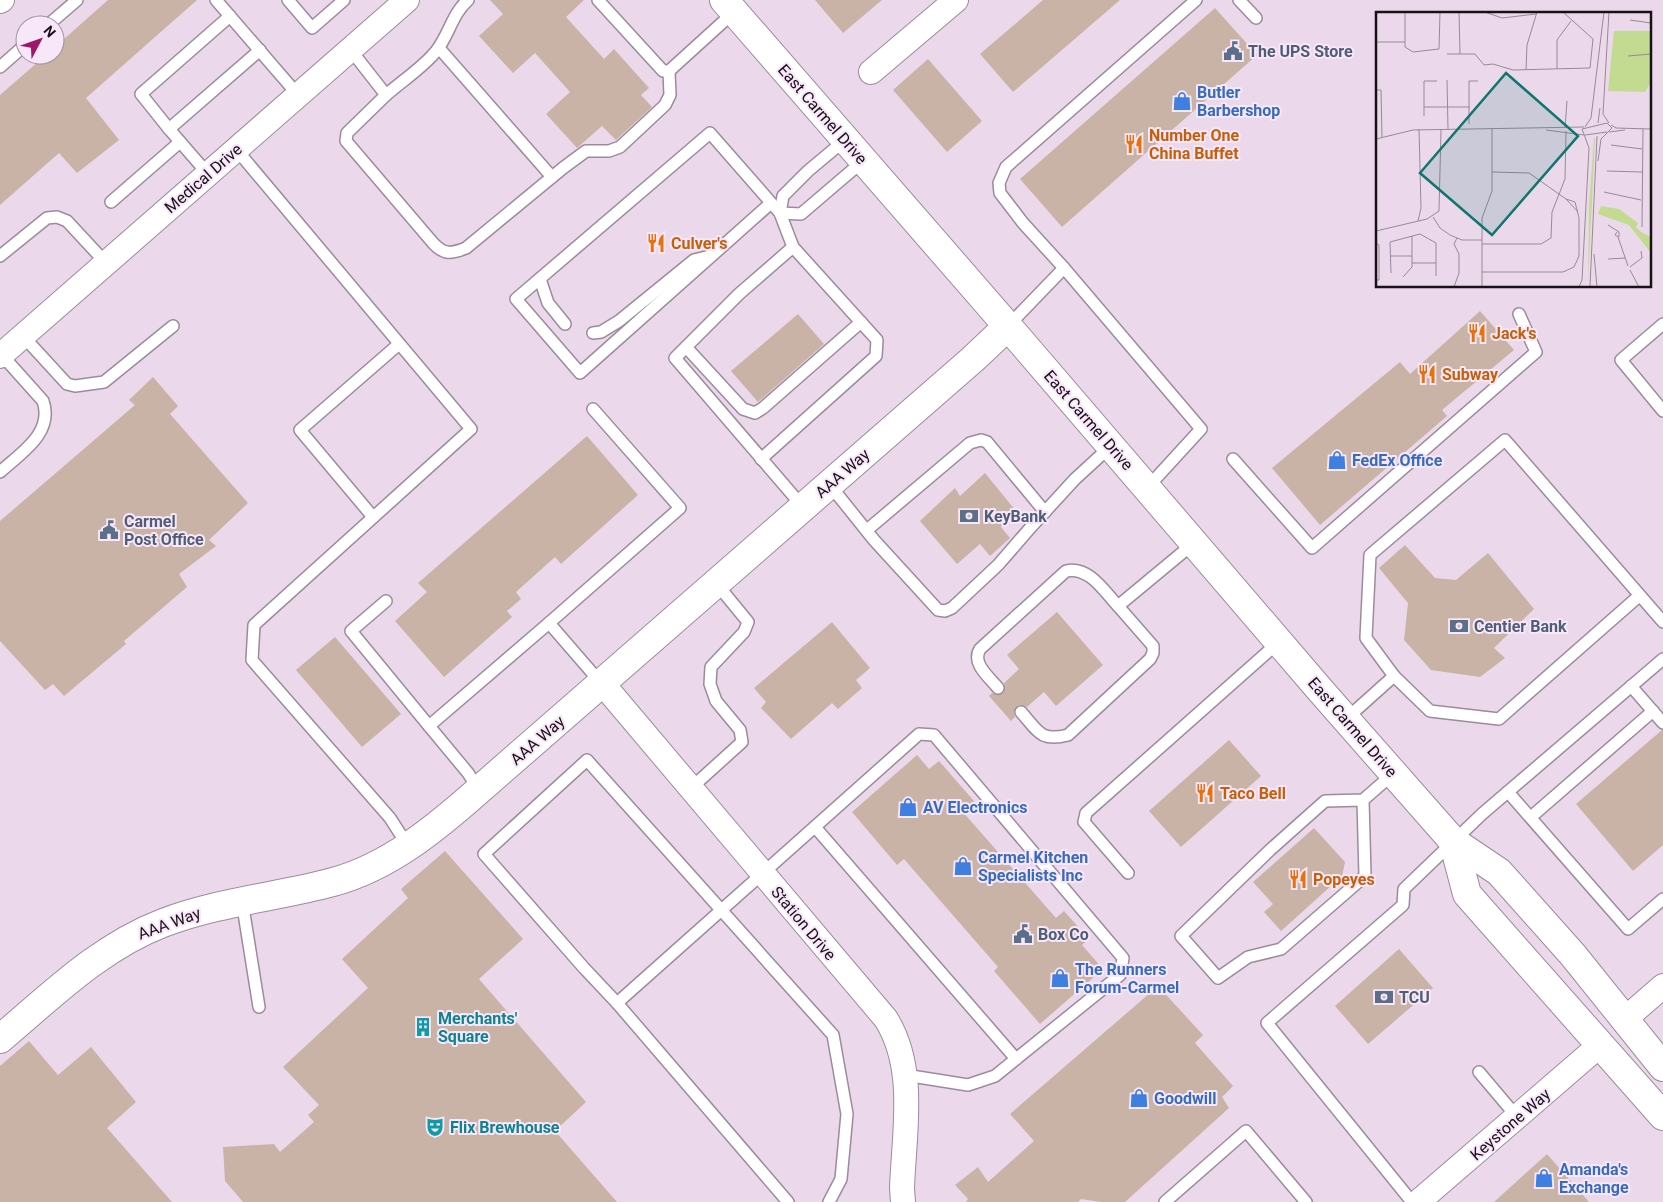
<svg xmlns="http://www.w3.org/2000/svg" width="1663" height="1202" font-family="Roboto,sans-serif">
	<style>
		.building { fill: #c9b3a6 }
		.lines { fill: none; stroke-linecap: round; stroke-linejoin: round }
		.lane-casing { stroke: #9b8b9c; stroke-width: 14 }
		.street-casing { stroke: #9b8b9c; stroke-width: 26 }
		.secondary-casing { stroke: #9b8b9c; stroke-width: 30 }
		.lane { stroke: #fff; stroke-width: 11 }
		.street { stroke: #fff; stroke-width: 24 }
		.secondary { stroke: #fff; stroke-width: 28 }
		.labels { text-anchor: middle; stroke-width: 4; stroke-linejoin: round; paint-order: stroke }
		.service-label { font-size: 16px; font-weight: bold; fill: #4e5e75; stroke: #f8e6f9; text-anchor: start }
		.shop-label { font-size: 16px; font-weight: bold; fill: #366cbe; stroke: #f8e6f9; text-anchor: start }
		.street-label { font-size: 16px; fill: #181218; stroke: #f8e6f9 }
		.food-label { font-size: 16px; font-weight: bold; fill: #c56008; stroke: #f8e6f9; text-anchor: start }
		.culture-label { font-size: 16px; font-weight: bold; fill: #0d838f; stroke: #f8e6f9; text-anchor: start }
		.inset-road { fill: none; stroke: #978997; stroke-width: 1 }
		.view { fill: #0f766e; fill-opacity: 0.15; stroke: #0f766e; stroke-width: 2.5 }
		.inset-edge { fill: none; stroke: #181218; stroke-width: 2.5 }
	</style>
	<rect width="100%" height="100%" fill="#ebd9eb"/>
	<g class="building">
		<path d="M108,0H197L86,98L119,140L77,173L59,153L0,205V95L46,55H55V47Z"/>
		<path d="M490,0H584L566,17L604,59L614,49L649,88L641,95L652,107L616,140L602,126L577,148L546,114L570,92L535,53L513,73L479,36L503,14Z"/>
		<path d="M815,0H882L843,33Z"/>
		<path d="M1043,0H1120L1013,92L980,54Z"/>
		<path d="M1215,8L1257,55L1062,227L1020,179Z"/>
		<path d="M928,59L982,121L947,152L893,90Z"/>
		<path d="M1480,311L1514,350L1442,410L1447,416L1320,525L1272,468L1400,362L1410,374Z"/>
		<path d="M798,314L824,344L758,402L731,371Z"/>
		<path d="M153,377L178,406L170,414L248,503L209,540L216,546L179,574L187,587L124,641L126,644L64,696L53,684L45,690L0,641V521L135,405L129,400Z"/>
		<path d="M587,436L638,495L561,564L555,557L516,592L521,599L507,611L512,617L444,677L395,621L427,592L418,583Z"/>
		<path d="M985,473L1016,511L1001,527L1010,538L990,556L980,544L957,564L920,521L955,488L960,496Z"/>
		<path d="M1405,545L1435,578L1456,580L1488,553L1534,609L1494,648L1505,658L1480,677L1431,670L1404,640L1408,603L1379,568Z"/>
		<path d="M1057,612L1103,665L1056,706L1044,692L1027,707L1020,705L1016,707L1014,713L1015,717L1011,721L989,696L992,693L999,695L1003,693L1005,687L1004,683L1019,669L1007,655Z"/>
		<path d="M832,622L870,668L856,680L862,688L838,709L832,703L791,739L761,708L766,702L754,688Z"/>
		<path d="M335,637L401,714L362,747L296,670Z"/>
		<path d="M1662,730H1663V845L1633,871L1576,804Z"/>
		<path d="M1229,740L1261,776L1181,847L1149,811Z"/>
		<path d="M917,755L929,769L939,761L974,801L962,811L1056,918L1064,911L1089,939L1082,945L1103,969L1040,1024L994,971L998,967L904,859L897,865L852,812Z"/>
		<path d="M1314,828L1345,862L1342,876L1281,931L1264,912L1273,904L1253,882Z"/>
		<path d="M445,851L523,939L479,979L586,1102L555,1131L617,1202H243L225,1181L223,1147L274,1144L280,1152L314,1122L308,1115L319,1105L283,1067L368,988L342,959L408,898L401,889Z"/>
		<path d="M1399,949L1433,988L1368,1044L1335,1006Z"/>
		<path d="M1158,986L1203,1035L1195,1043L1233,1086L1222,1097L1229,1108L1125,1202H1101L1081,1199L1078,1202H966L968,1199L955,1185L978,1167L988,1182L1034,1141L1010,1114Z"/>
		<path d="M29,1041L58,1075L91,1047L136,1102L107,1128L172,1202H0V1066Z"/>
		<path d="M1547,1154L1589,1202H1494Z"/>
	</g>
	<g class="lines">
		<g class="lane-casing">
			<g id="lane">
				<path d="M216,0L298,95"/>
				<path d="M288,0L312,28L344,0"/>
				<path d="M598,0L663,71H669L734,12"/>
				<path d="M1239,0L1256,18"/>
				<path d="M48,25L77,0"/>
				<path d="M439,48L552,177"/>
				<path d="M350,49L386,95L347,133L346,141L433,243C444,255 451,254 466,248L563,168L586,151H609L620,147L665,105L670,95L669,71"/>
				<path d="M0,67L25,45"/>
				<path d="M386,95C402,81 425,66 437,50C449,34 453,13 468,0"/>
				<path d="M169,129L141,94L230,16"/>
				<path d="M236,149L471,429L254,625L252,660L390,818L408,846"/>
				<path d="M208,174L169,129L260,50"/>
				<path d="M111,202L180,142"/>
				<path d="M771,203L580,373L516,299L710,133L780,213L793,247L739,294L675,358L803,507"/>
				<path d="M780,213L801,214L863,161"/>
				<path d="M780,213L783,196L808,171L845,140"/>
				<path d="M0,256L47,218L57,217L67,221L106,263"/>
				<path d="M540,279L548,303L565,324"/>
				<path d="M1663,324L1621,360L1663,411"/>
				<path d="M1008,326L1064,268"/>
				<path d="M593,333L601,332L619,321L694,260L710,256"/>
				<path d="M23,336L67,384L75,386L104,382L173,326"/>
				<path d="M686,347L743,409L755,413L763,408L861,322"/>
				<path d="M761,459L876,356L877,340L793,247"/>
				<path d="M1233,459L1312,548L1536,352L1519,314"/>
				<path d="M0,472C21,453 54,433 43,401L1,354"/>
				<path d="M829,484L874,540L938,610L945,611L952,608L998,565L1031,527L1075,479L1111,446"/>
				<path d="M1147,488L1201,429L1064,268L1023,223L1000,193L999,183L1006,167L1196,0"/>
				<path d="M373,517L300,430L399,344"/>
				<path d="M867,530L970,443L981,440L987,442L1045,512"/>
				<path d="M386,601L351,631L429,726"/>
				<path d="M549,623L680,508L593,409"/>
				<path d="M1394,676L1430,711L1499,719L1639,596"/>
				<path d="M1631,686L1663,723"/>
				<path d="M998,688C989,677 971,663 980,649L1066,571C1089,566 1104,591 1118,606L1194,543"/>
				<path d="M1021,712C1038,731 1040,742 1068,735L1150,659L1153,653V646L1118,606"/>
				<path d="M1346,719L1394,676L1366,638L1370,555L1505,440L1663,622"/>
				<path d="M690,789L742,742L740,730L716,701L710,684L711,667L744,632L748,622L716,583"/>
				<path d="M479,790L468,773L429,726L549,623L601,683"/>
				<path d="M1508,792L1628,929L1663,899"/>
				<path d="M1363,800L1365,876L1281,949L1248,957L1218,978L1181,936L1270,850L1325,801L1363,800L1394,773"/>
				<path d="M1531,817L1653,711"/>
				<path d="M815,827L1016,1059"/>
				<path d="M1128,873L1084,822L1086,813L1279,642"/>
				<path d="M242,901L259,1007"/>
				<path d="M617,1003L919,734L934,735L1123,958L1120,975L995,1076L968,1085L905,1075"/>
				<path d="M1479,1072L1517,1117"/>
				<path d="M788,1202L617,1003L584,968L484,854L587,760L833,1035L847,1114L841,1179L829,1202"/>
				<path d="M1165,1202L1246,1131L1306,1202"/>
				<path d="M1412,1202L1267,1023L1403,905L1404,889L1482,814L1663,659"/>
			</g>
		</g>
		<g class="street-casing">
			<g id="street">
				<path d="M0,1L2,0"/>
				<path d="M871,72L956,0"/>
				<path d="M0,356L407,0"/>
				<path d="M602,683L886,1019C917,1069 904,1132 902,1188L903,1202"/>
				<path d="M1625,1019L1663,986"/>
				<path d="M1418,1202L1600,1045"/>
			</g>
		</g>
		<g class="secondary-casing">
			<g id="secondary">
				<path d="M724,0L1018,338L1321,691L1453,841L1499,872L1573,955L1663,1067"/>
				<path d="M1453,841L1467,894L1663,1116"/>
				<path d="M0,1039C51,996 100,947 163,923C218,902 277,897 333,882C389,867 436,828 479,790L973,359L1008,326"/>
			</g>
		</g>
		<use href="#lane" class="lane"/>
		<use href="#street" class="street"/>
		<use href="#secondary" class="secondary"/>
	</g>
	<defs>
		<g id="civic-bare" transform="scale(1.5)"><path d="M-.6-6.5H3V-4.5H.6V-3L4-1V1h2V6H-6V1h2V-1L-.6-3ZM-1.2 2.5V6h2.4V2.5Z" fill="#5c6f8a" stroke="#f8e6f9" stroke-width="2.5" paint-order="stroke"/></g>
		<g id="shop-bare" transform="scale(1.5)"><path d="M-5-2.5h2.3a2.7 3.5 0 0 1 5.4 0H5L5.5 6h-11ZM-1.5-2.5h3a1.5 2.3 0 0 0-3 0Z" fill="#3f7fe0" stroke="#f8e6f9" stroke-width="2.5" paint-order="stroke"/></g>
		<g id="restaurant-bare" transform="scale(1.5)"><path d="M-5-6h1v4h1v-4h1v4h1v-4h1v5L-1.5 .5V6h-2V.5L-5-1ZM5-6V6H3V1.5H1.5Q1.5-4 5-6Z" fill="#e8710a" stroke="#f8e6f9" stroke-width="2.5" paint-order="stroke"/></g>
		<g id="bank-bare" transform="scale(1.5)"><path d="M-6-4H6V4H-6ZM0-2.3a2.3 2.3 0 1 0 0 4.6a2.3 2.3 0 1 0 0-4.6Z" fill="#5c6f8a" stroke="#f8e6f9" stroke-width="2.5" paint-order="stroke"/></g>
		<g id="building-bare" transform="scale(1.5)"><path d="M-4-6H4V6H1V3H-1V6H-4ZM-2.5-4.3h1.7v1.8h-1.7ZM.8-4.3h1.7v1.8H.8ZM-2.5-1h1.7V.8h-1.7ZM.8-1h1.7V.8H.8Z" fill="#0f9aa8" stroke="#f8e6f9" stroke-width="2.5" paint-order="stroke"/></g>
		<g id="theatre-bare" transform="scale(1.5)"><path d="M-5-5.5Q0-4 5-5.5V0Q5 5 0 6Q-5 5-5 0ZM-3.3-2.5H-1v1.5H-3.3ZM1-2.5H3.3v1.5H1ZM-2.8 1Q0 5.5 2.8 1Z" fill="#0f9aa8" stroke="#f8e6f9" stroke-width="2.5" paint-order="stroke"/></g>
	</defs>
	<g fill-rule="evenodd">
		<use href="#civic-bare" x="1233" y="51"/>
		<use href="#shop-bare" x="1182" y="101"/>
		<use href="#restaurant-bare" x="1134" y="144"/>
		<use href="#restaurant-bare" x="656" y="243"/>
		<use href="#restaurant-bare" x="1477" y="333"/>
		<use href="#restaurant-bare" x="1427" y="374"/>
		<use href="#shop-bare" x="1337" y="460"/>
		<use href="#bank-bare" x="969" y="516"/>
		<use href="#civic-bare" x="109" y="530"/>
		<use href="#bank-bare" x="1459" y="626"/>
		<use href="#restaurant-bare" x="1205" y="793"/>
		<use href="#shop-bare" x="908" y="807"/>
		<use href="#shop-bare" x="963" y="866"/>
		<use href="#restaurant-bare" x="1298" y="879"/>
		<use href="#civic-bare" x="1023" y="934"/>
		<use href="#shop-bare" x="1060" y="978"/>
		<use href="#bank-bare" x="1384" y="997"/>
		<use href="#building-bare" x="423" y="1027"/>
		<use href="#shop-bare" x="1139" y="1098"/>
		<use href="#theatre-bare" x="435" y="1127"/>
		<use href="#shop-bare" x="1544" y="1178"/>
	</g>
	<g class="labels">
		<g class="service-label">
			<text x="1248" y="57">The UPS Store</text>
			<text x="984" y="522">KeyBank</text>
			<text x="124" y="527">Carmel<tspan x="124" dy="18">Post Office</tspan></text>
			<text x="1474" y="632">Centier Bank</text>
			<text x="1038" y="940">Box Co</text>
			<text x="1399" y="1003">TCU</text>
		</g>
		<g class="shop-label">
			<text x="1197" y="98">Butler<tspan x="1197" dy="18">Barbershop</tspan></text>
			<text x="1352" y="466">FedEx Office</text>
			<text x="923" y="813">AV Electronics</text>
			<text x="978" y="863">Carmel Kitchen<tspan x="978" dy="18">Specialists Inc</tspan></text>
			<text x="1075" y="975">The Runners<tspan x="1075" dy="18">Forum-Carmel</tspan></text>
			<text x="1154" y="1104">Goodwill</text>
			<text x="1559" y="1175">Amanda's<tspan x="1559" dy="18">Exchange</tspan></text>
		</g>
		<g class="street-label">
			<text transform="translate(823 114) rotate(49)" y="6">East Carmel Drive</text>
			<text transform="translate(203 178) rotate(-41)" y="6">Medical Drive</text>
			<text transform="translate(1089 420) rotate(49)" y="6">East Carmel Drive</text>
			<text transform="translate(842 473) rotate(-41)" y="6">AAA Way</text>
			<text transform="translate(1353 727) rotate(49)" y="6">East Carmel Drive</text>
			<text transform="translate(537 740) rotate(-41)" y="6">AAA Way</text>
			<text transform="translate(169 923) rotate(-20)" y="6">AAA Way</text>
			<text transform="translate(804 923) rotate(50)" y="6">Station Drive</text>
			<text transform="translate(1510 1124) rotate(-41)" y="6">Keystone Way</text>
		</g>
		<g class="food-label">
			<text x="1149" y="141">Number One<tspan x="1149" dy="18">China Buffet</tspan></text>
			<text x="671" y="249">Culver's</text>
			<text x="1492" y="339">Jack's</text>
			<text x="1442" y="380">Subway</text>
			<text x="1220" y="799">Taco Bell</text>
			<text x="1313" y="885">Popeyes</text>
		</g>
		<g class="culture-label">
			<text x="438" y="1024">Merchants'<tspan x="438" dy="18">Square</tspan></text>
			<text x="450" y="1133">Flix Brewhouse</text>
		</g>
	</g>
	<g transform="translate(1376 12)">
		<rect width="275" height="275" fill="#ebd9eb"/>
		<path d="M238,19H275V70L269,80L232,79ZM218,126H219L212,271L213,194ZM225,194L243,197L262,211L260,215L265,220L275,225V241L253,213L222,202Z" fill="#c3da91"/>
		<path class="inset-road" d="M29,0V35L37,40L63,37L64,0M83,0L84,42M109,0L126,6L160,2M254,8L275,11M0,30H29M71,42H99L108,53L117,52L137,58L214,56L217,27L187,0M252,44L275,42M181,57V28L195,9M150,58L151,33L161,0M71,68L72,117M0,78H5L6,125M48,95H94M48,104V69H61M222,111L224,96M233,111L227,102L233,0M93,112V69H102M235,113L240,116L275,117M209,115L215,106L228,0M189,116L191,89M170,118L208,123M233,120L249,118M209,123L231,120M0,127L37,118L208,115M235,133L266,137M231,159L266,160M116,160L153,161L190,187L202,200M228,180L265,188M57,205L64,216L74,223L86,228H106M42,209L45,196L43,117M232,213L243,220V225L239,223L241,220M266,215L267,117M0,219L51,207L63,199L65,117M242,225L252,254M0,231L3,233V268H0M106,232H165L175,226L176,200L189,167L190,119M218,242L221,275M15,244H36M232,247L249,246M36,251H60M254,255L266,246L265,239M254,258L263,275M106,260H187L198,255L203,244V206L199,190L190,187M15,261L14,230L44,222L60,231V264M27,265L36,255V224M214,274L221,124M78,275L83,261V242L78,232L81,226M106,275V206L116,179V117M203,275L206,268L213,136L206,117L231,111L236,116L225,127L222,149"/>
		<path class="view" d="M130,61L202,124L116,223L44,161Z"/>
		<rect width="275" height="275" class="inset-edge"/>
	</g>
	<g transform="translate(40 40) rotate(49)"><circle r="24" fill="#f8e6f9" stroke="#9e919f"/>
	<path d="M0-4L9 19L0 12L-9 19Z" fill="#9f1867"/>
	<text y="-8" font-size="14" font-weight="bold" text-anchor="middle" fill="#181218">N</text>
	</g>
</svg>
